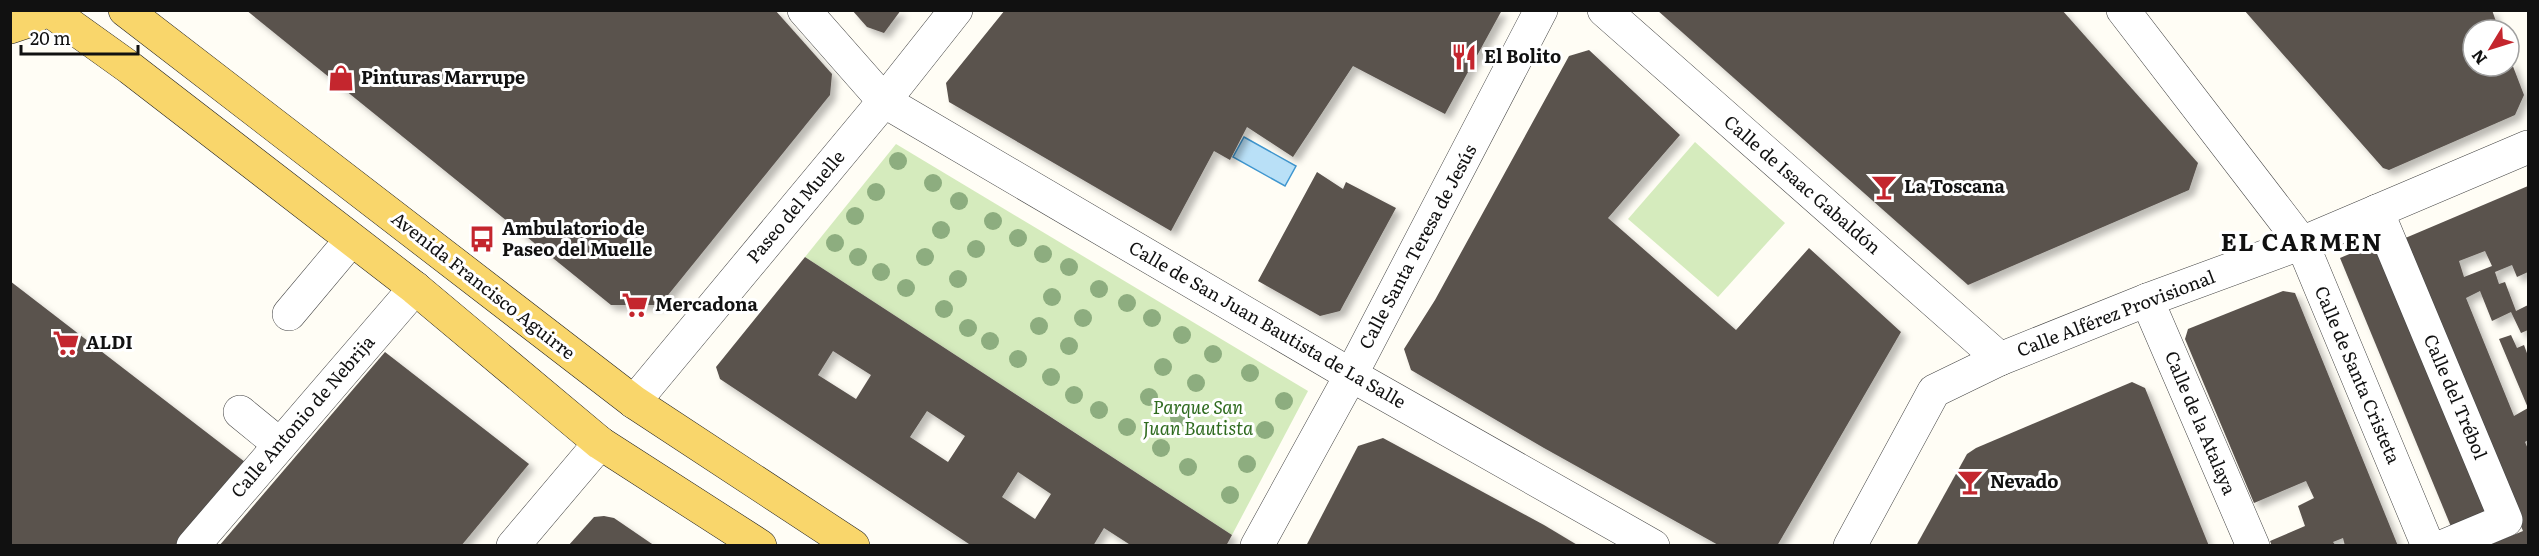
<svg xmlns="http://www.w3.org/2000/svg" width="2539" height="556" font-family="Literata,serif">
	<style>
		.green { fill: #d5ebbd }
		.water { fill: #b9e0f7; stroke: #3f96cf; stroke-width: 1.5 }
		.building { fill: #5a524d; fill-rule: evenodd; filter: url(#shadow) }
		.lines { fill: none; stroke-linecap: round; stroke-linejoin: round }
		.minor-casing { stroke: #444; stroke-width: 34 }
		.major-casing { stroke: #222; stroke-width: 34 }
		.minor { stroke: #fff; stroke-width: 33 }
		.major { stroke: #f9d66b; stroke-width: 33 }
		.tree { fill: #8dad7f }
		.labels { text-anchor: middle; stroke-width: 6; stroke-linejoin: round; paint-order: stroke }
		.poi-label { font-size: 18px; font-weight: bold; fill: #111; stroke: #fff; text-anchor: start }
		.street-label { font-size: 18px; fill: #111; stroke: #fff }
		.park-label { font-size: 18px; font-style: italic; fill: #2f6b1f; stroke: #fff }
		.district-label { font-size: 24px; font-weight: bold; letter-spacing: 1.5px; fill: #111; stroke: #fff }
	</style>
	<defs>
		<filter id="shadow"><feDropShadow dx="5.5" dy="5.5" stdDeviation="3" flood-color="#0004"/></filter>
	</defs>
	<rect width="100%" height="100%" fill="#fffdf5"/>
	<g class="green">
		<path d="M1695,142L1785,223L1718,297L1628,219Z"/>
		<path d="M896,144L1308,391L1232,535L805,257Z"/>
	</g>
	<path class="water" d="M1244,137L1296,166L1285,186L1233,157Z"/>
	<g class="building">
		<path d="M246,10H775L832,74L830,95L660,305H611Z"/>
		<path d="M852,10H901L884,33L867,27Z"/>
		<path d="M1005,10H1502L1445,114L1353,66L1293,157L1247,127L1230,160L1214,151L1171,231L949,102L946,83Z"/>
		<path d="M1657,10H2062L2198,163L2189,190L1968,285Z"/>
		<path d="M2244,10H2492L2499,30H2473V66H2509V56L2524,95L2515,115L2389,170L2383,168Z"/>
		<path d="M1589,50L1680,135L1608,218L1736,330L1809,248L1901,332L1777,546H1720L1544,448L1411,370L1404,349L1435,300L1569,56Z"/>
		<path d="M1317,172L1343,189L1346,182L1396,208L1340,311L1320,316L1258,281Z"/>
		<path d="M2528,186V272L2517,277L2512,265L2495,272L2499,284L2505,282L2516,311L2528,305V330L2521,333L2511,312L2492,321L2480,291L2466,298L2514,416L2528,408V440L2525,442L2528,449V545H2489L2523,531L2403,239ZM2485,251L2492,266L2464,277L2459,261Z"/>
		<path d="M2373,244L2487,514L2452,529L2340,258Z"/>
		<path d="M805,257L1232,535L1226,546H1132L1104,528L1093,546H972L720,379L716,367ZM833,351L871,375L856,399L818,375ZM927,411L965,436L948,462L910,437ZM1018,472L1051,494L1035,519L1002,497Z"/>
		<path d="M10,281L245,462L175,546H10Z"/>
		<path d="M2283,291L2295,293L2398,546H2345L2343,538L2333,542L2336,546H2272L2270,541L2305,526L2298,506L2314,498L2306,481L2254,503L2185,339L2188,329Z"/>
		<path d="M2511,335L2517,348L2524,345L2528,356V408L2499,339Z"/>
		<path d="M385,352L529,464L461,546H219Z"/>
		<path d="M2132,382L2145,388L2209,546H1916L1967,454L1976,448Z"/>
		<path d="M1383,438L1544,525L1579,546H1306L1358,446Z"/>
		<path d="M604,516L614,518L655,546H568L594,517Z"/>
	</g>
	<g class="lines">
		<g class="minor-casing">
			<g id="minor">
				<path d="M804,10L884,101L1351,375L1653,546"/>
				<path d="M1604,10L2000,359"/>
				<path d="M2123,10L2302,243L2428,546"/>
				<path d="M2377,211L2506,520L2444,546"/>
				<path d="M2147,300L2253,546"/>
				<path d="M289,314L351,240"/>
				<path d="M634,402L884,101L956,10"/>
				<path d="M240,412L279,444"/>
				<path d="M193,546L415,288"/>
				<path d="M513,546L600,443"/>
				<path d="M1257,546L1351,375L1541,10"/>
				<path d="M1850,546L1934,391L2000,359L2147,300L2302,243L2528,147"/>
			</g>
		</g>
		<g class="major-casing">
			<g id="major">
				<path d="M49,10L130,68L415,288L600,443L760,546"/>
				<path d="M125,10L634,402L853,546"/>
				<path d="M10,27L28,21L45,10"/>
			</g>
		</g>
		<use href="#minor" class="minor"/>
		<use href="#major" class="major"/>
	</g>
	<g class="tree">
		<circle cx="898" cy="161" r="9"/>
		<circle cx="933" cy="183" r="9"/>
		<circle cx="876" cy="192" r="9"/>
		<circle cx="959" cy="201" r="9"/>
		<circle cx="855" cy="216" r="9"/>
		<circle cx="993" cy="221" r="9"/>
		<circle cx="941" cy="230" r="9"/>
		<circle cx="1018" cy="238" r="9"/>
		<circle cx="835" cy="243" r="9"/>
		<circle cx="976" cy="249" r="9"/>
		<circle cx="1043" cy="254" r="9"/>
		<circle cx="858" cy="257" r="9"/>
		<circle cx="925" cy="257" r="9"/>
		<circle cx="1069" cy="267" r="9"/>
		<circle cx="881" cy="272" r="9"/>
		<circle cx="958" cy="279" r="9"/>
		<circle cx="906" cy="288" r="9"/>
		<circle cx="1099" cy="289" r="9"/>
		<circle cx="1052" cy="297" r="9"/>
		<circle cx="1127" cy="303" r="9"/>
		<circle cx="944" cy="309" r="9"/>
		<circle cx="1083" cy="318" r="9"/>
		<circle cx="1152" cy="318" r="9"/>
		<circle cx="1039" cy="326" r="9"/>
		<circle cx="968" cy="328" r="9"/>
		<circle cx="1182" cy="335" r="9"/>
		<circle cx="990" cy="341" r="9"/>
		<circle cx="1069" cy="346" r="9"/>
		<circle cx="1213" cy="354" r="9"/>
		<circle cx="1018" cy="359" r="9"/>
		<circle cx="1163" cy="367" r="9"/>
		<circle cx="1250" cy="373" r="9"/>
		<circle cx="1051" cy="377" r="9"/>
		<circle cx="1196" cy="383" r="9"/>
		<circle cx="1074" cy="395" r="9"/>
		<circle cx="1149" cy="397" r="9"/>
		<circle cx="1284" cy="401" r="9"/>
		<circle cx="1099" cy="410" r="9"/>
		<circle cx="1179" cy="418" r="9"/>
		<circle cx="1127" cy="427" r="9"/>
		<circle cx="1265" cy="430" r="9"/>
		<circle cx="1161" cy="448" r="9"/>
		<circle cx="1247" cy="464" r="9"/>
		<circle cx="1188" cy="467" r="9"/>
		<circle cx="1230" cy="495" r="9"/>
	</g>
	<defs>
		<g id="restaurant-bare" transform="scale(2.07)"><path d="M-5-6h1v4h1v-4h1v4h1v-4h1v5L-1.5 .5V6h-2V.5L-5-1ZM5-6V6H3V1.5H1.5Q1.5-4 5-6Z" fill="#c4262e" stroke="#fff" stroke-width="2.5" paint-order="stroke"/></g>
		<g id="shop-bare" transform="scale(2.07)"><path d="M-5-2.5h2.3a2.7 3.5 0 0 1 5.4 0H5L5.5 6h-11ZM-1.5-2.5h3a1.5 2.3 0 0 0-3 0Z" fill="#c4262e" stroke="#fff" stroke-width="2.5" paint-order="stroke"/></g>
		<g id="bar-bare" transform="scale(2.07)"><path d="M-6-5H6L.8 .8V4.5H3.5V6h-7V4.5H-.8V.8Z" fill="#c4262e" stroke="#fff" stroke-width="2.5" paint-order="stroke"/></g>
		<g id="bus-bare" transform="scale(2.07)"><path d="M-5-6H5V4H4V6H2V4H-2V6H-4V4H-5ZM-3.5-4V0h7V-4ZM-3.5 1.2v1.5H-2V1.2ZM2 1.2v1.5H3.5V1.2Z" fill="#c4262e" stroke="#fff" stroke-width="2.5" paint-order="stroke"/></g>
		<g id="supermarket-bare" transform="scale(2.07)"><path d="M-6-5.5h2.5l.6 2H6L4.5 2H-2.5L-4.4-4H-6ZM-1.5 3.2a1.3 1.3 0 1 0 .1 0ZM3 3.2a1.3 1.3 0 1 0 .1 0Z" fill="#c4262e" stroke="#fff" stroke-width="2.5" paint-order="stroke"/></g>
	</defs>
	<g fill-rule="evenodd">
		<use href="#restaurant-bare" x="1464" y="57"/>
		<use href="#shop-bare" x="341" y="78"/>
		<use href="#bar-bare" x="1884" y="187"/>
		<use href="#bus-bare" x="482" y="239"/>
		<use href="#supermarket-bare" x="635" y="305"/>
		<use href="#supermarket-bare" x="66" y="343"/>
		<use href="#bar-bare" x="1970" y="482"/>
	</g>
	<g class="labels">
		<g class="poi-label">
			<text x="1484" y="63">El Bolito</text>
			<text x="361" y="84">Pinturas Marrupe</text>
			<text x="1904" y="193">La Toscana</text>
			<text x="502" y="235">Ambulatorio de<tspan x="502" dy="21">Paseo del Muelle</tspan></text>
			<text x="655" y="311">Mercadona</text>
			<text x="86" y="349">ALDI</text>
			<text x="1990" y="488">Nevado</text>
		</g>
		<g class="street-label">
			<text transform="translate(1802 185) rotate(41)" y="6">Calle de Isaac Gabaldón</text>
			<text transform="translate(796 207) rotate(-50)" y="6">Paseo del Muelle</text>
			<text transform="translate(1418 247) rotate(-62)" y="6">Calle Santa Teresa de Jesús</text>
			<text transform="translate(483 286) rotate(38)" y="6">Avenida Francisco Aguirre</text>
			<text transform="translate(2116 314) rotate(-21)" y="6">Calle Alférez Provisional</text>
			<text transform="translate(1267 325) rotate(30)" y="6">Calle de San Juan Bautista de La Salle</text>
			<text transform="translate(2357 375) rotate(67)" y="6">Calle de Santa Cristeta</text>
			<text transform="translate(2455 397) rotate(67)" y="6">Calle del Trébol</text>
			<text transform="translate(303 417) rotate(-49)" y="6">Calle Antonio de Nebrija</text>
			<text transform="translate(2200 423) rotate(67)" y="6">Calle de la Atalaya</text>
		</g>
		<g class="park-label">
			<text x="1198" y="414">Parque San<tspan x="1198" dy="21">Juan Bautista</tspan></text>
		</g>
		<g class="district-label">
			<text x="2302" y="251">EL CARMEN</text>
		</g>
	</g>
	<rect width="2539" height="556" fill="none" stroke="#111111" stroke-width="24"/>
	<g transform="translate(2491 48) rotate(232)"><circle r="28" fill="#ffffff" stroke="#a0a0a0" stroke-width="1.5"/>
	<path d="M0-4.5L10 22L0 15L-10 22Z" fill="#c4262e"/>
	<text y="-9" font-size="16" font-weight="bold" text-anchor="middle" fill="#111111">N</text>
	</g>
	<path d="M21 45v9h117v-9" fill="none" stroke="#111111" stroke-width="3"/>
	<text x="30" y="45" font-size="18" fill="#111111" stroke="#ffffff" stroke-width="4.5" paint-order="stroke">20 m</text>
</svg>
